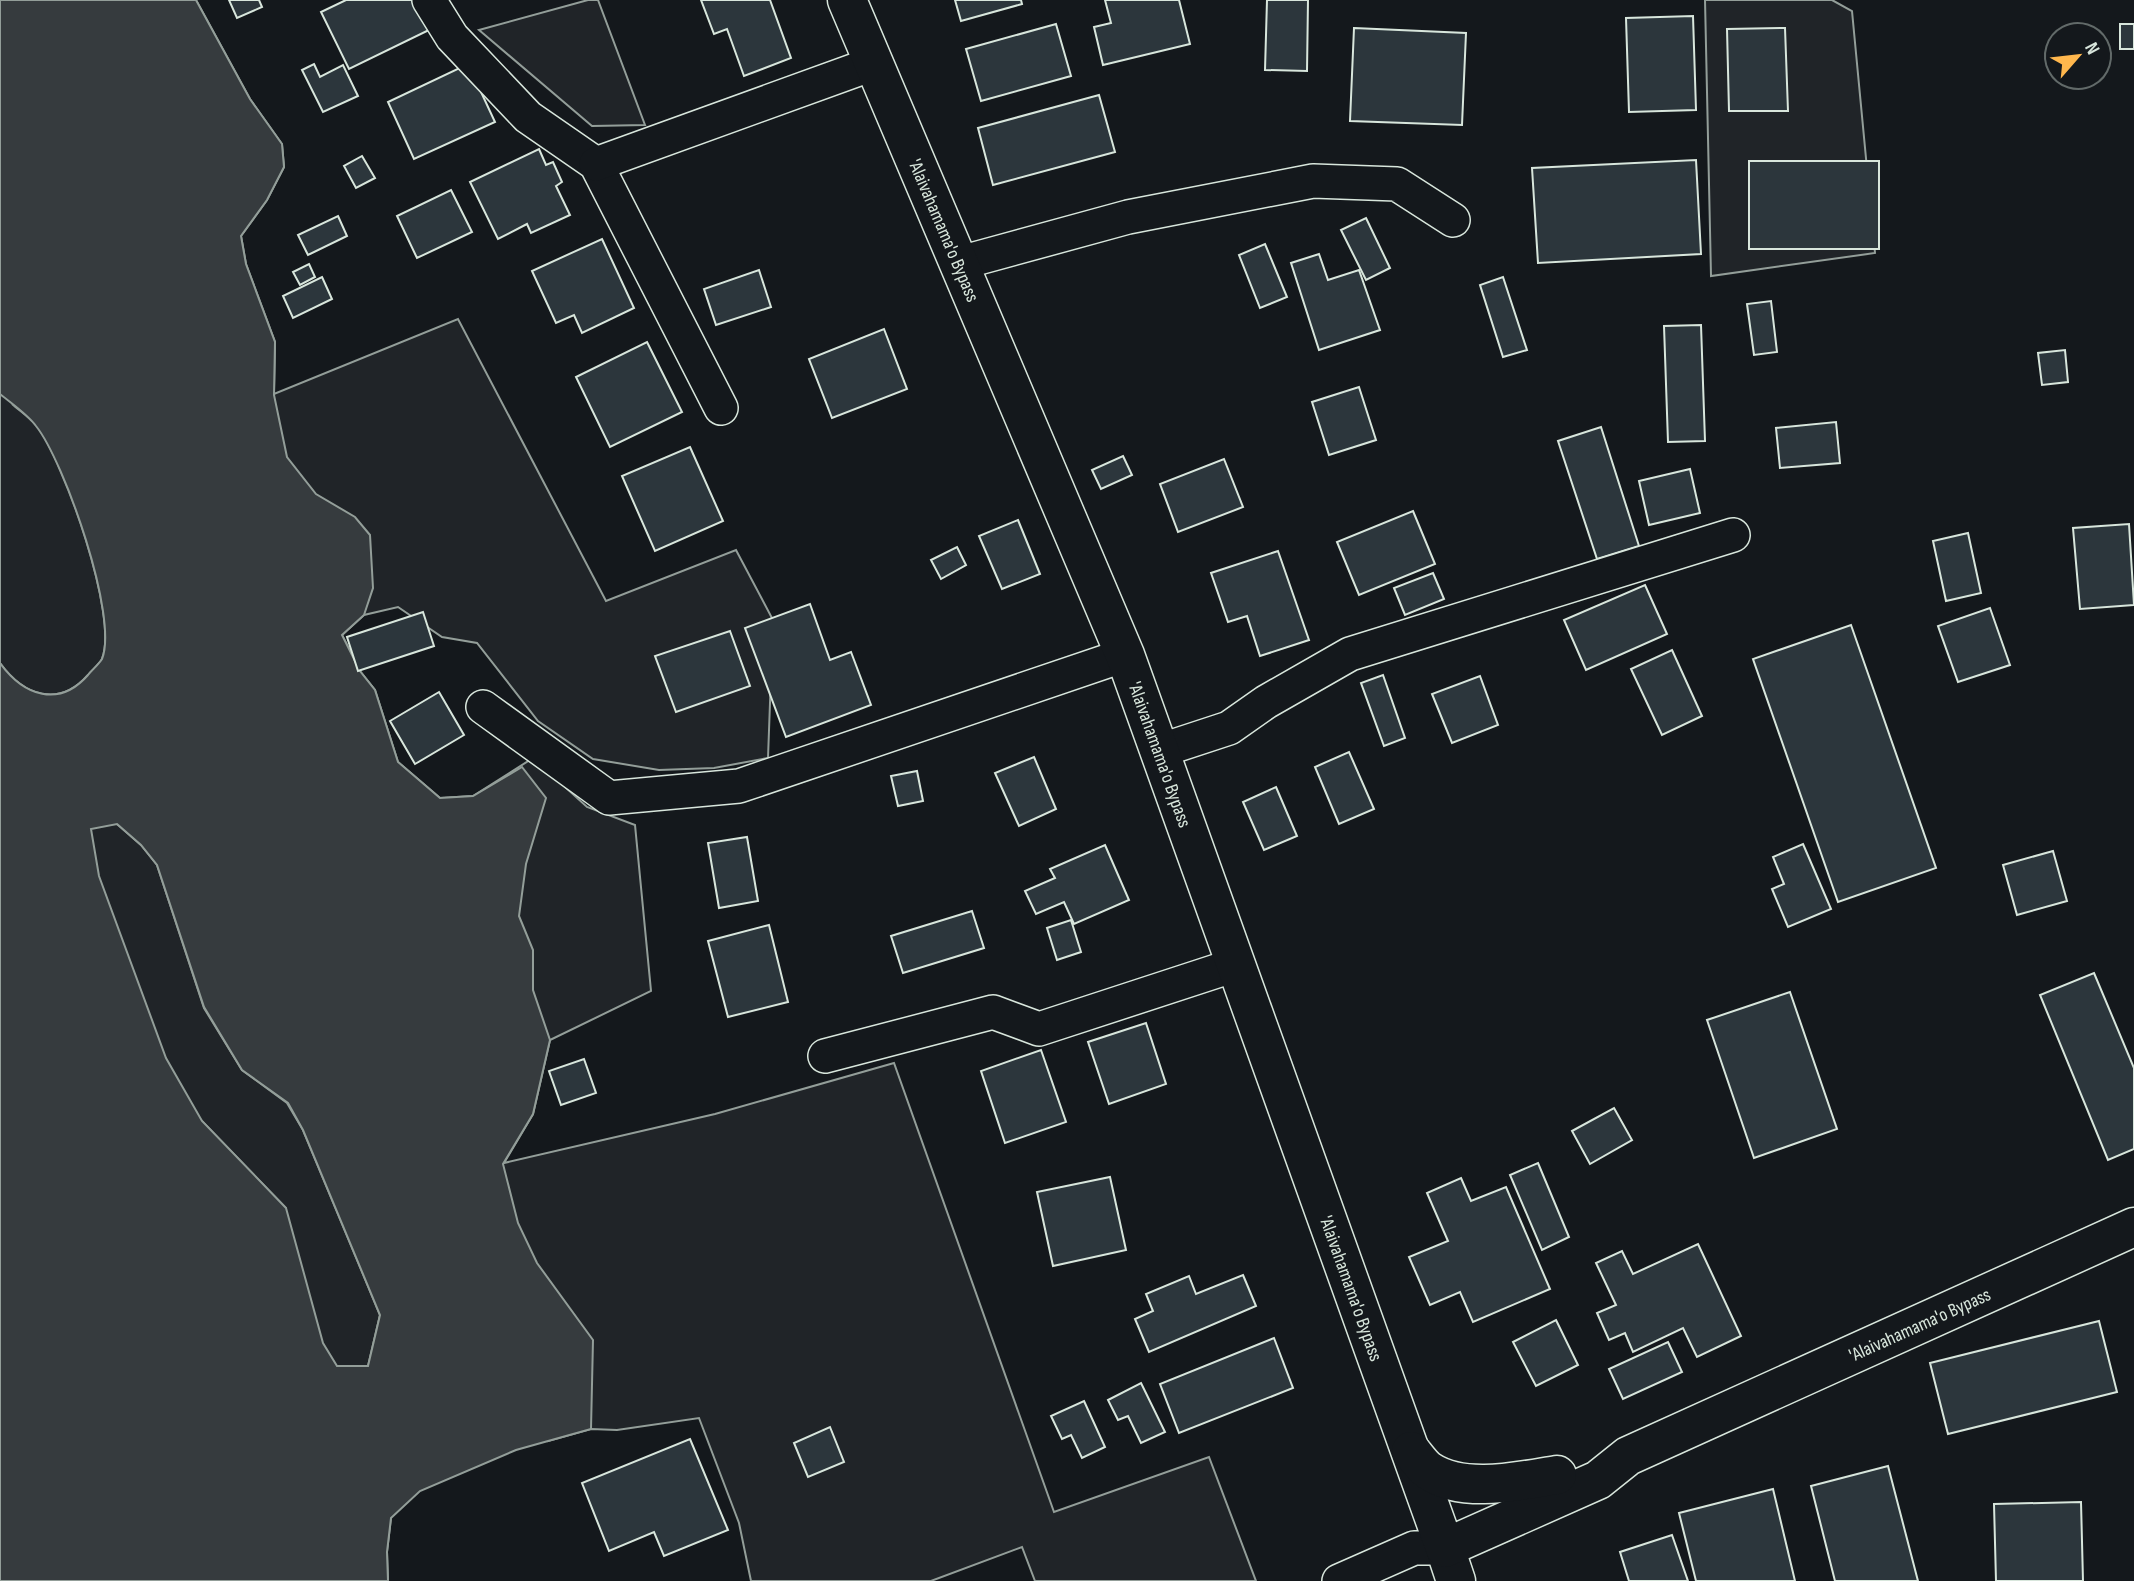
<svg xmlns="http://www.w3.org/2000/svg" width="2134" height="1581" font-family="'Sofia Sans Condensed',sans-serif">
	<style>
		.green { fill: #202428; stroke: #939e99; stroke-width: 2 }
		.water { fill: #363b3e; stroke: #939e99; stroke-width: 2; fill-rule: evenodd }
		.building { fill: #2c363c; stroke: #d8e6dc; stroke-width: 2 }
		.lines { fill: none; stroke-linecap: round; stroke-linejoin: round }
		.minor-casing { stroke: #d8e6dc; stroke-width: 36 }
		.tertiary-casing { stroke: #d8e6dc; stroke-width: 41 }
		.secondary-casing { stroke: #d8e6dc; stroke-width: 41 }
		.minor { stroke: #14181c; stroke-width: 33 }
		.tertiary { stroke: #14181c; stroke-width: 38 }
		.secondary { stroke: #14181c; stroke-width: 38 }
		.labels { text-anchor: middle; stroke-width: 5; stroke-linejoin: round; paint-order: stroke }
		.street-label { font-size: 19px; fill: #d8e6dc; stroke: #14181c }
	</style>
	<rect width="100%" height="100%" fill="#14181c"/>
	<g class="green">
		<path d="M196,0L250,99L282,144L284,167L267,200L241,236L246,264L275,342L274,394L458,319L606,601L736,550L773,620L768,758L714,768L659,770L593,759L538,721L477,643L442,637L398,607L364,615L342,635L360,671L375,690L398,762L440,798L473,796L533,758L587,807L635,825L651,991L550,1040L533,1114L504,1163L715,1114L894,1063L1054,1512L1209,1457L1256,1581H1035L1022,1547L931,1581H751L739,1523L699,1418L617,1430L591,1429L548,1441L217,555L12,404C20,411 29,417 36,425C64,460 119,617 102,659C100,664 92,670 88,675C59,708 24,696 0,663V26Z"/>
		<path d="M588,0H598L645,125L592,126L479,30Z"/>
		<path d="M1705,0H1832L1852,11L1875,253L1711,276Z"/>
		<path d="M0,707L117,824L141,845L157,865L204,1008L242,1070L287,1103L303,1130L380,1315L368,1366L391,1518L387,1552L388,1581H223L286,1208L203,1122L205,1164Z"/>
	</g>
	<path class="water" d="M0,0H196L250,99L282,144L284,167L267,200L241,236L246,264L275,342L274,395L287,457L316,494L355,517L370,535L373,588L364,615L342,635L360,671L375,690L398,762L440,798L473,796L522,767L546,798L526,864L519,916L533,950V990L550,1040L533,1114L503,1164L518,1223L537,1263L593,1340L591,1429L516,1450L420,1491L391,1518L387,1552L388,1581H0V663C24,696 59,708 88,675C92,670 99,664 102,659C119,617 64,461 36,426C27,414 12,404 0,394ZM117,824L141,845L157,865L204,1007L242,1070L288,1103L303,1130L380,1315L368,1366H337L323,1343L286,1208L202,1121L166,1058L99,876L91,829Z"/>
	<g class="building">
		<path d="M229,0H259L262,7L237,18Z"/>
		<path d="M346,0H415L429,30L349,69L321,12Z"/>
		<path d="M701,0H770L791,58L744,76L727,29L714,34Z"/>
		<path d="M955,0H1021L1022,4L961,21Z"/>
		<path d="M1105,0H1179L1190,44L1103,65L1094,27L1111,23Z"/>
		<path d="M1267,0H1308L1307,71L1265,70Z"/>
		<path d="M1693,16L1696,110L1629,112L1626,18Z"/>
		<path d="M1056,24L1071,76L981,101L966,49Z"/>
		<rect x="2120" y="24" width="14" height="25"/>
		<path d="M1354,28L1466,33L1462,125L1350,121Z"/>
		<path d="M1785,28L1788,111H1729L1727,29Z"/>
		<path d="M314,64L320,77L343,65L358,96L323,112L302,70Z"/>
		<path d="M468,64L495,122L414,159L388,102Z"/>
		<path d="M1099,95L1115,152L993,185L978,128Z"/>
		<path d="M539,149L546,165L553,162L562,182L556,186L570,215L531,233L527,224L498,239L470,182Z"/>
		<path d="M362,156L375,178L356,188L344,166Z"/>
		<path d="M1696,160L1701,254L1538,263L1532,168Z"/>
		<rect x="1749" y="161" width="130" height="88"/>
		<path d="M451,190L472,232L417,258L397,216Z"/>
		<path d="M338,216L347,236L308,255L298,235Z"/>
		<path d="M1366,218L1390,268L1366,280L1341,230Z"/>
		<path d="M602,239L634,308L582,333L574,315L556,323L532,271Z"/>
		<path d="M1265,244L1287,297L1260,308L1239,255Z"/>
		<path d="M1319,254L1328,280L1359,270L1380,330L1319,350L1291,263Z"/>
		<path d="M309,264L315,277L300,285L293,272Z"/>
		<path d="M759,270L771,307L716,325L704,289Z"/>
		<path d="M322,277L332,299L293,318L283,296Z"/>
		<path d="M1503,277L1527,350L1503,357L1480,285Z"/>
		<path d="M1771,301L1777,352L1754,355L1747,304Z"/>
		<path d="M1701,325L1705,441L1668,442L1664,326Z"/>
		<path d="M884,329L907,389L832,418L809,359Z"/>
		<path d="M647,342L682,412L610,447L576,377Z"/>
		<path d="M2065,350L2068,382L2042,385L2038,353Z"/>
		<path d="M1359,387L1376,440L1329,455L1312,402Z"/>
		<path d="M1836,422L1840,463L1780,468L1776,428Z"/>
		<path d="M1601,427L1639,546L1597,559L1558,441Z"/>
		<path d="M690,447L723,521L655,551L622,476Z"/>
		<path d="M1123,456L1132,475L1101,489L1092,470Z"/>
		<path d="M1224,459L1243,507L1178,532L1160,484Z"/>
		<path d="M1690,469L1700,513L1649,525L1639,481Z"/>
		<path d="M1413,511L1435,564L1359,595L1337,542Z"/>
		<path d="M1018,520L1040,574L1002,589L979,536Z"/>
		<path d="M2129,524L2134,605L2080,609L2073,528Z"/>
		<path d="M1968,533L1981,593L1946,601L1933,541Z"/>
		<path d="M957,547L966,565L941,579L931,560Z"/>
		<path d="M1278,551L1309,640L1260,656L1247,616L1228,622L1211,573Z"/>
		<path d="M1433,573L1444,599L1405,615L1394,588Z"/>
		<path d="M1645,585L1667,634L1586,670L1564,620Z"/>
		<path d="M810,604L830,660L851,652L871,705L786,737L745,628Z"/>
		<path d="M1990,608L2010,665L1958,682L1938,626Z"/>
		<path d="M423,612L434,646L358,671L347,637Z"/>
		<path d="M1851,625L1936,868L1838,902L1753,659Z"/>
		<path d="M730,631L750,686L676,712L655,656Z"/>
		<path d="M1672,650L1702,716L1662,735L1631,669Z"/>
		<path d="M1383,675L1405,738L1384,746L1361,683Z"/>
		<path d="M1480,676L1498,725L1452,743L1432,694Z"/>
		<path d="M439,692L464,735L415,764L390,721Z"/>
		<path d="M1349,752L1374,809L1339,824L1315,767Z"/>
		<path d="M1034,757L1056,809L1019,826L995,773Z"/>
		<path d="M917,771L923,801L898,806L891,776Z"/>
		<path d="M1276,787L1297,836L1264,850L1243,802Z"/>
		<path d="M747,837L758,901L719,908L708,843Z"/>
		<path d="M1803,844L1831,909L1788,927L1772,889L1784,884L1773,857Z"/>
		<path d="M1105,845L1129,900L1074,924L1064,902L1036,914L1025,891L1055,878L1050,869Z"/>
		<path d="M2053,851L2067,901L2017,915L2003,865Z"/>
		<path d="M972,911L984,948L903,973L891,936Z"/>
		<path d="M1071,920L1081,952L1057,960L1047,928Z"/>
		<path d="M769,925L788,1002L728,1017L708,941Z"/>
		<path d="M2094,973L2134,1068V1149L2108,1160L2040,995Z"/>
		<path d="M1790,992L1837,1129L1754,1158L1707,1020Z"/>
		<path d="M1146,1023L1166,1084L1109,1104L1088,1042Z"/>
		<path d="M1041,1050L1066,1122L1005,1143L981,1071Z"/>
		<path d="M584,1059L596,1093L561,1105L549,1071Z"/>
		<path d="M1614,1108L1632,1140L1590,1164L1572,1131Z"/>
		<path d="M1538,1163L1569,1237L1542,1250L1510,1175Z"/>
		<path d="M1110,1177L1126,1250L1053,1266L1037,1192Z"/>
		<path d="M1461,1178L1471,1201L1506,1187L1550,1289L1473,1322L1460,1292L1430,1305L1409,1257L1448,1241L1427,1193Z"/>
		<path d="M1698,1244L1741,1336L1697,1357L1683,1328L1633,1352L1625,1333L1609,1340L1597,1313L1616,1305L1596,1263L1622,1251L1633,1274Z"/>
		<path d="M1243,1275L1256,1306L1149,1352L1135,1319L1153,1311L1146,1294L1189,1276L1196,1294Z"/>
		<path d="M1556,1320L1578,1365L1536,1386L1513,1342Z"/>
		<path d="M2099,1321L2117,1392L1948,1434L1930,1363Z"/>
		<path d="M1274,1338L1293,1388L1179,1433L1160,1384Z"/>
		<path d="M1668,1342L1682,1372L1623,1399L1609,1369Z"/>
		<path d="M1141,1383L1165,1432L1141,1443L1128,1416L1118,1420L1108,1400Z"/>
		<path d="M1084,1401L1105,1447L1082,1458L1071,1435L1062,1439L1051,1416Z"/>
		<path d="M830,1427L844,1462L808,1477L794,1443Z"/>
		<path d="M690,1439L728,1530L664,1556L654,1532L609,1551L582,1483Z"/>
		<path d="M1888,1466L1918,1581H1835L1811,1486Z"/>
		<path d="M1773,1489L1795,1581H1696L1679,1513Z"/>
		<path d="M2081,1502L2083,1581H1996L1994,1504Z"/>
		<path d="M1672,1535L1688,1581H1629L1620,1552Z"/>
	</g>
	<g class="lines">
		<g class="minor-casing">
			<g id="minor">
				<path d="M429,0L452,37L528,117L596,164L721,408"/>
				<path d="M596,164L875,63"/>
				<path d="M960,263L1128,217L1313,181L1397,184L1453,220"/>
				<path d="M483,707L609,798L739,786L1125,655"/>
				<path d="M1159,751L1229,728L1266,702L1350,654L1733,535"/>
				<path d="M825,1056L993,1012L1039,1029L1235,965"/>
				<path d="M1339,1581L1414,1548H1445"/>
			</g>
		</g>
		<g class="tertiary-casing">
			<path id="tertiary" d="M1445,1548L1456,1581"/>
		</g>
		<g class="secondary-casing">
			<g id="secondary">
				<path id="s1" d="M847,0L1125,655L1445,1548L1598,1480L1628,1456L2134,1227"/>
				<path d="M1411,1451C1416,1457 1422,1466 1429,1471C1464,1494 1519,1481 1557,1475"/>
			</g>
		</g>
		<use href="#minor" class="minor"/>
		<use href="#tertiary" class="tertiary"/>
		<use href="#secondary" class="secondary"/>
	</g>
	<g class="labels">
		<g class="street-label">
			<text dy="7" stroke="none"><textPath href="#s1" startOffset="250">'Alaivahamama'o Bypass</textPath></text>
			<text dy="7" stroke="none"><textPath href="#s1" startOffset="817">'Alaivahamama'o Bypass</textPath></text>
			<text dy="7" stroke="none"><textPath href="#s1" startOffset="1384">'Alaivahamama'o Bypass</textPath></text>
			<text dy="7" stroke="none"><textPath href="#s1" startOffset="2186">'Alaivahamama'o Bypass</textPath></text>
		</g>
	</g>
	<g transform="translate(2078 56) rotate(62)"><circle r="33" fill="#14181c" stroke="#626a69" stroke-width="2"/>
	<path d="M0-5L12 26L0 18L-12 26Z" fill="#ffb74d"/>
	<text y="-10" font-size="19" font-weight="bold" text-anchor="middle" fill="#d8e6dc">N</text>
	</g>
</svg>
